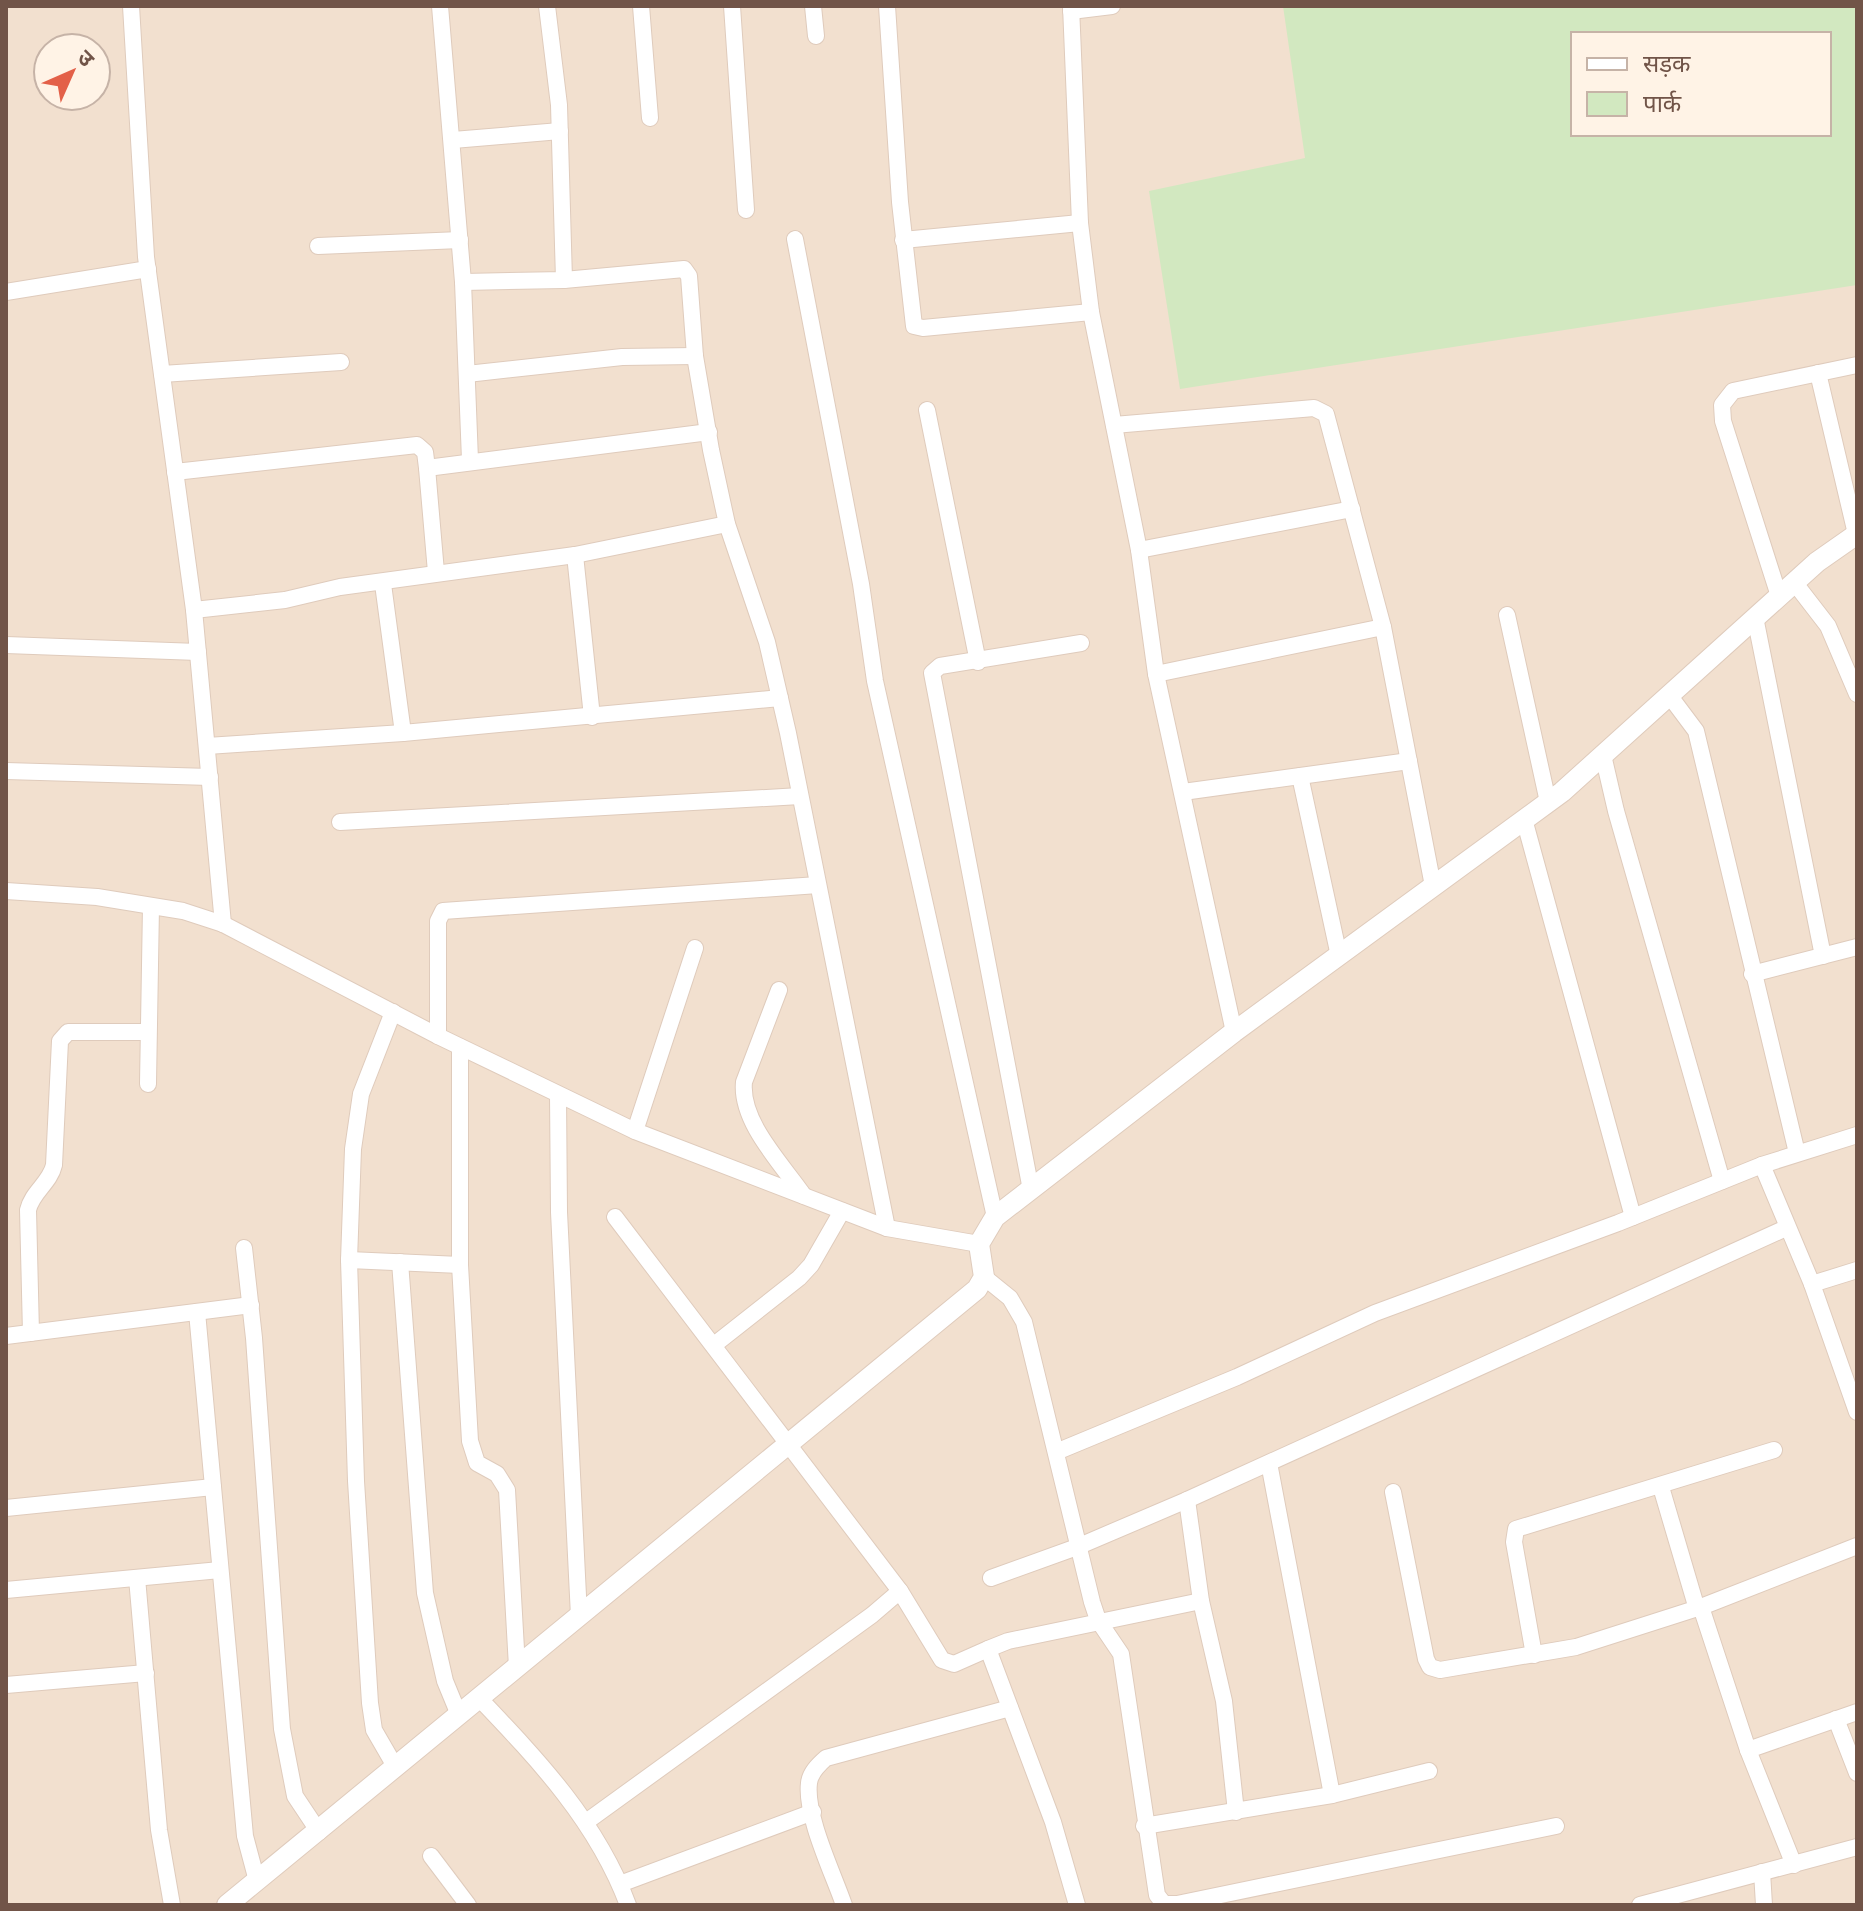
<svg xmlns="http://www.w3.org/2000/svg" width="1863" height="1911" font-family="'Golos Text','Noto Sans Devanagari',sans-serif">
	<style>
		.residential { fill: #f2e0cf; fill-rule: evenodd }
		.green { fill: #d2e8c0; fill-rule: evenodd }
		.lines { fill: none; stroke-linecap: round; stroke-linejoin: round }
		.minor-casing { stroke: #dfcbbc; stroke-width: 18 }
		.tertiary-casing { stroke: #dfcbbc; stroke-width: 22 }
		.minor { stroke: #fff; stroke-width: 16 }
		.tertiary { stroke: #fff; stroke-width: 20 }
	</style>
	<rect width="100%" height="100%" fill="#fbefe0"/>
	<path class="residential" d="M6,6H1857V1905H6ZM1573,34H1829V134H1573ZM48,48H96V96H48Z"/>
	<path class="green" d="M1283,6H1857V285L1180,389L1149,191L1305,158ZM1573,34H1829V134H1573Z"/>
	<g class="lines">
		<g class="minor-casing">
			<g id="minor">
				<path d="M131,6L146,257L194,610L223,924"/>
				<path d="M440,6L463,282L470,460"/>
				<path d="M547,6L559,105L564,280"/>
				<path d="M641,6L650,118"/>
				<path d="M732,6L746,210"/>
				<path d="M813,6L816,36"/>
				<path d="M887,6L900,202L914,326L923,328L1091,312"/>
				<path d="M1071,6L1080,223L1091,312L1139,550L1156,674L1234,1032"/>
				<path d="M1071,11L1112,6"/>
				<path d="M453,140L560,131"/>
				<path d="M795,239L861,584L875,681L995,1217"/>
				<path d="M903,240L1080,223"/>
				<path d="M318,246L460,240"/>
				<path d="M463,282L564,280L684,269L689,276L695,356L711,450L727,524L767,642L788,733L887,1228"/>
				<path d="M6,292L148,269"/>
				<path d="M1818,373L1856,534"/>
				<path d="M162,374L341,362"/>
				<path d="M467,374L622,357L695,356"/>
				<path d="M927,410L978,662"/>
				<path d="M1114,425L1314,408L1326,414L1383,627L1433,886"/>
				<path d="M427,468L709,432"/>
				<path d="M175,472L417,445L425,452L427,468L436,572"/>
				<path d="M1139,550L1352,509"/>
				<path d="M575,555L592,717"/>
				<path d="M1794,582L1828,626L1857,694"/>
				<path d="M383,584L403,733"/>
				<path d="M1779,596L1723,421L1722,405L1733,391L1857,365"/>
				<path d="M194,610L285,600L340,587L575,555L727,524"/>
				<path d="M1507,615L1548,802"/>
				<path d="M1755,617L1823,956"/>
				<path d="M6,645L198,652"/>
				<path d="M1156,674L1383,627"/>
				<path d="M1669,695L1696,731L1797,1153"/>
				<path d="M207,746L403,733L780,698"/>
				<path d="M1603,755L1616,811L1722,1181"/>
				<path d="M6,771L210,777"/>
				<path d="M1300,776L1339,956"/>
				<path d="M1183,792L1409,761"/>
				<path d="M1524,819L1633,1217"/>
				<path d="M340,822L800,796"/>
				<path d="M6,891L97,897L183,911L223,924L438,1036L635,1131L887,1228L979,1244"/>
				<path d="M1752,974L1857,947"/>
				<path d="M779,990L744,1082C740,1122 782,1164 804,1196"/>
				<path d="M393,1012L361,1094L353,1149L349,1260L356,1481L370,1703L374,1730L396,1768"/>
				<path d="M438,1036V921L443,911L818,885"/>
				<path d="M460,1047V1265L470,1441L477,1463L497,1474L507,1490L517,1667"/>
				<path d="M148,1084L151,906"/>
				<path d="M558,1095L559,1212L579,1616"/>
				<path d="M635,1131L695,948"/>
				<path d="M1762,1165L1812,1284"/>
				<path d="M1031,1190L932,673L940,666L1081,643"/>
				<path d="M615,1217L900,1591L942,1660L954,1664L988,1649L1053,1822L1077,1905"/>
				<path d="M244,1248L254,1338L282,1729L295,1796L319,1832"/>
				<path d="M349,1260L460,1265"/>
				<path d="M400,1262L425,1593L445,1681L459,1715"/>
				<path d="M1857,1270L1812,1284L1857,1412"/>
				<path d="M984,1277L1010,1298L1024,1322L1092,1602L1098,1620L1121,1654L1157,1895L1164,1904H1177L1556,1826"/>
				<path d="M197,1312L245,1836L257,1881"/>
				<path d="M31,1333L28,1210C32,1192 50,1183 54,1165L60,1041L68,1032H148"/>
				<path d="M6,1336L251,1305"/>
				<path d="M714,1345L799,1278L811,1265L842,1211"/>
				<path d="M1056,1452L1237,1377L1375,1313L1618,1223L1762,1165L1857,1135"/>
				<path d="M1269,1463L1332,1795"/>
				<path d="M1661,1487L1697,1609"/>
				<path d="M1393,1492L1426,1659L1430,1667L1440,1670L1576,1647L1701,1607L1857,1546"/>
				<path d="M1187,1500L1201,1601L1224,1701L1236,1812"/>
				<path d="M6,1508L213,1487"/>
				<path d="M137,1578L159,1830L172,1905"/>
				<path d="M991,1578L1077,1547L1187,1500L1786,1228"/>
				<path d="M6,1590L220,1570"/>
				<path d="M1701,1607L1748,1750L1794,1865"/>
				<path d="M988,1649L1008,1641L1201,1601"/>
				<path d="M1534,1655L1514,1542L1516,1529L1774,1450"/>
				<path d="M6,1685L146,1673"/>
				<path d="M479,1698C539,1761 597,1822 628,1905"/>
				<path d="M1836,1719L1857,1773"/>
				<path d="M1748,1750L1857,1712"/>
				<path d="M586,1822L872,1615L900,1591"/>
				<path d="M1144,1826L1332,1795L1429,1771"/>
				<path d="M431,1856L468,1905"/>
				<path d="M1762,1872L1764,1905"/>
				<path d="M620,1884L813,1812"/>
				<path d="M844,1905C833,1873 805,1816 809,1783C810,1773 818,1765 826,1758L1010,1708"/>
				<path d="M1640,1905L1857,1847"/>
			</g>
		</g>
		<g class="tertiary-casing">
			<path id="tertiary" d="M227,1905L977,1289L984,1277L979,1244L995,1217L1234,1032L1562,792L1817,562L1857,534"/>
		</g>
		<use href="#minor" class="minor"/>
		<use href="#tertiary" class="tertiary"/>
	</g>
	<rect width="1863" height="1911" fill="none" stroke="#715448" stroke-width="16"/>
	<rect x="1571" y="32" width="260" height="104" fill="#fff3e6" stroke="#c6b3a7" stroke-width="2"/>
	<rect x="1587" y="58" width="40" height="12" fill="#ffffff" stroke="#c6b3a7" stroke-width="2"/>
	<text x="1643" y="72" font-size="24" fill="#715448">सड़क</text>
	<rect x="1587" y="92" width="40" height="24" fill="#d2e8c0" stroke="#c6b3a7" stroke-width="2"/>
	<text x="1643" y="112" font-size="24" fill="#715448">पार्क</text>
	<g transform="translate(72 72) rotate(45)"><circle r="38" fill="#fff3e6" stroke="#c6b3a7" stroke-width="2"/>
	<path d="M0-6L14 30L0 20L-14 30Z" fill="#e36048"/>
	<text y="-12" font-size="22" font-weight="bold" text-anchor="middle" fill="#715448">उ</text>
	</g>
</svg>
